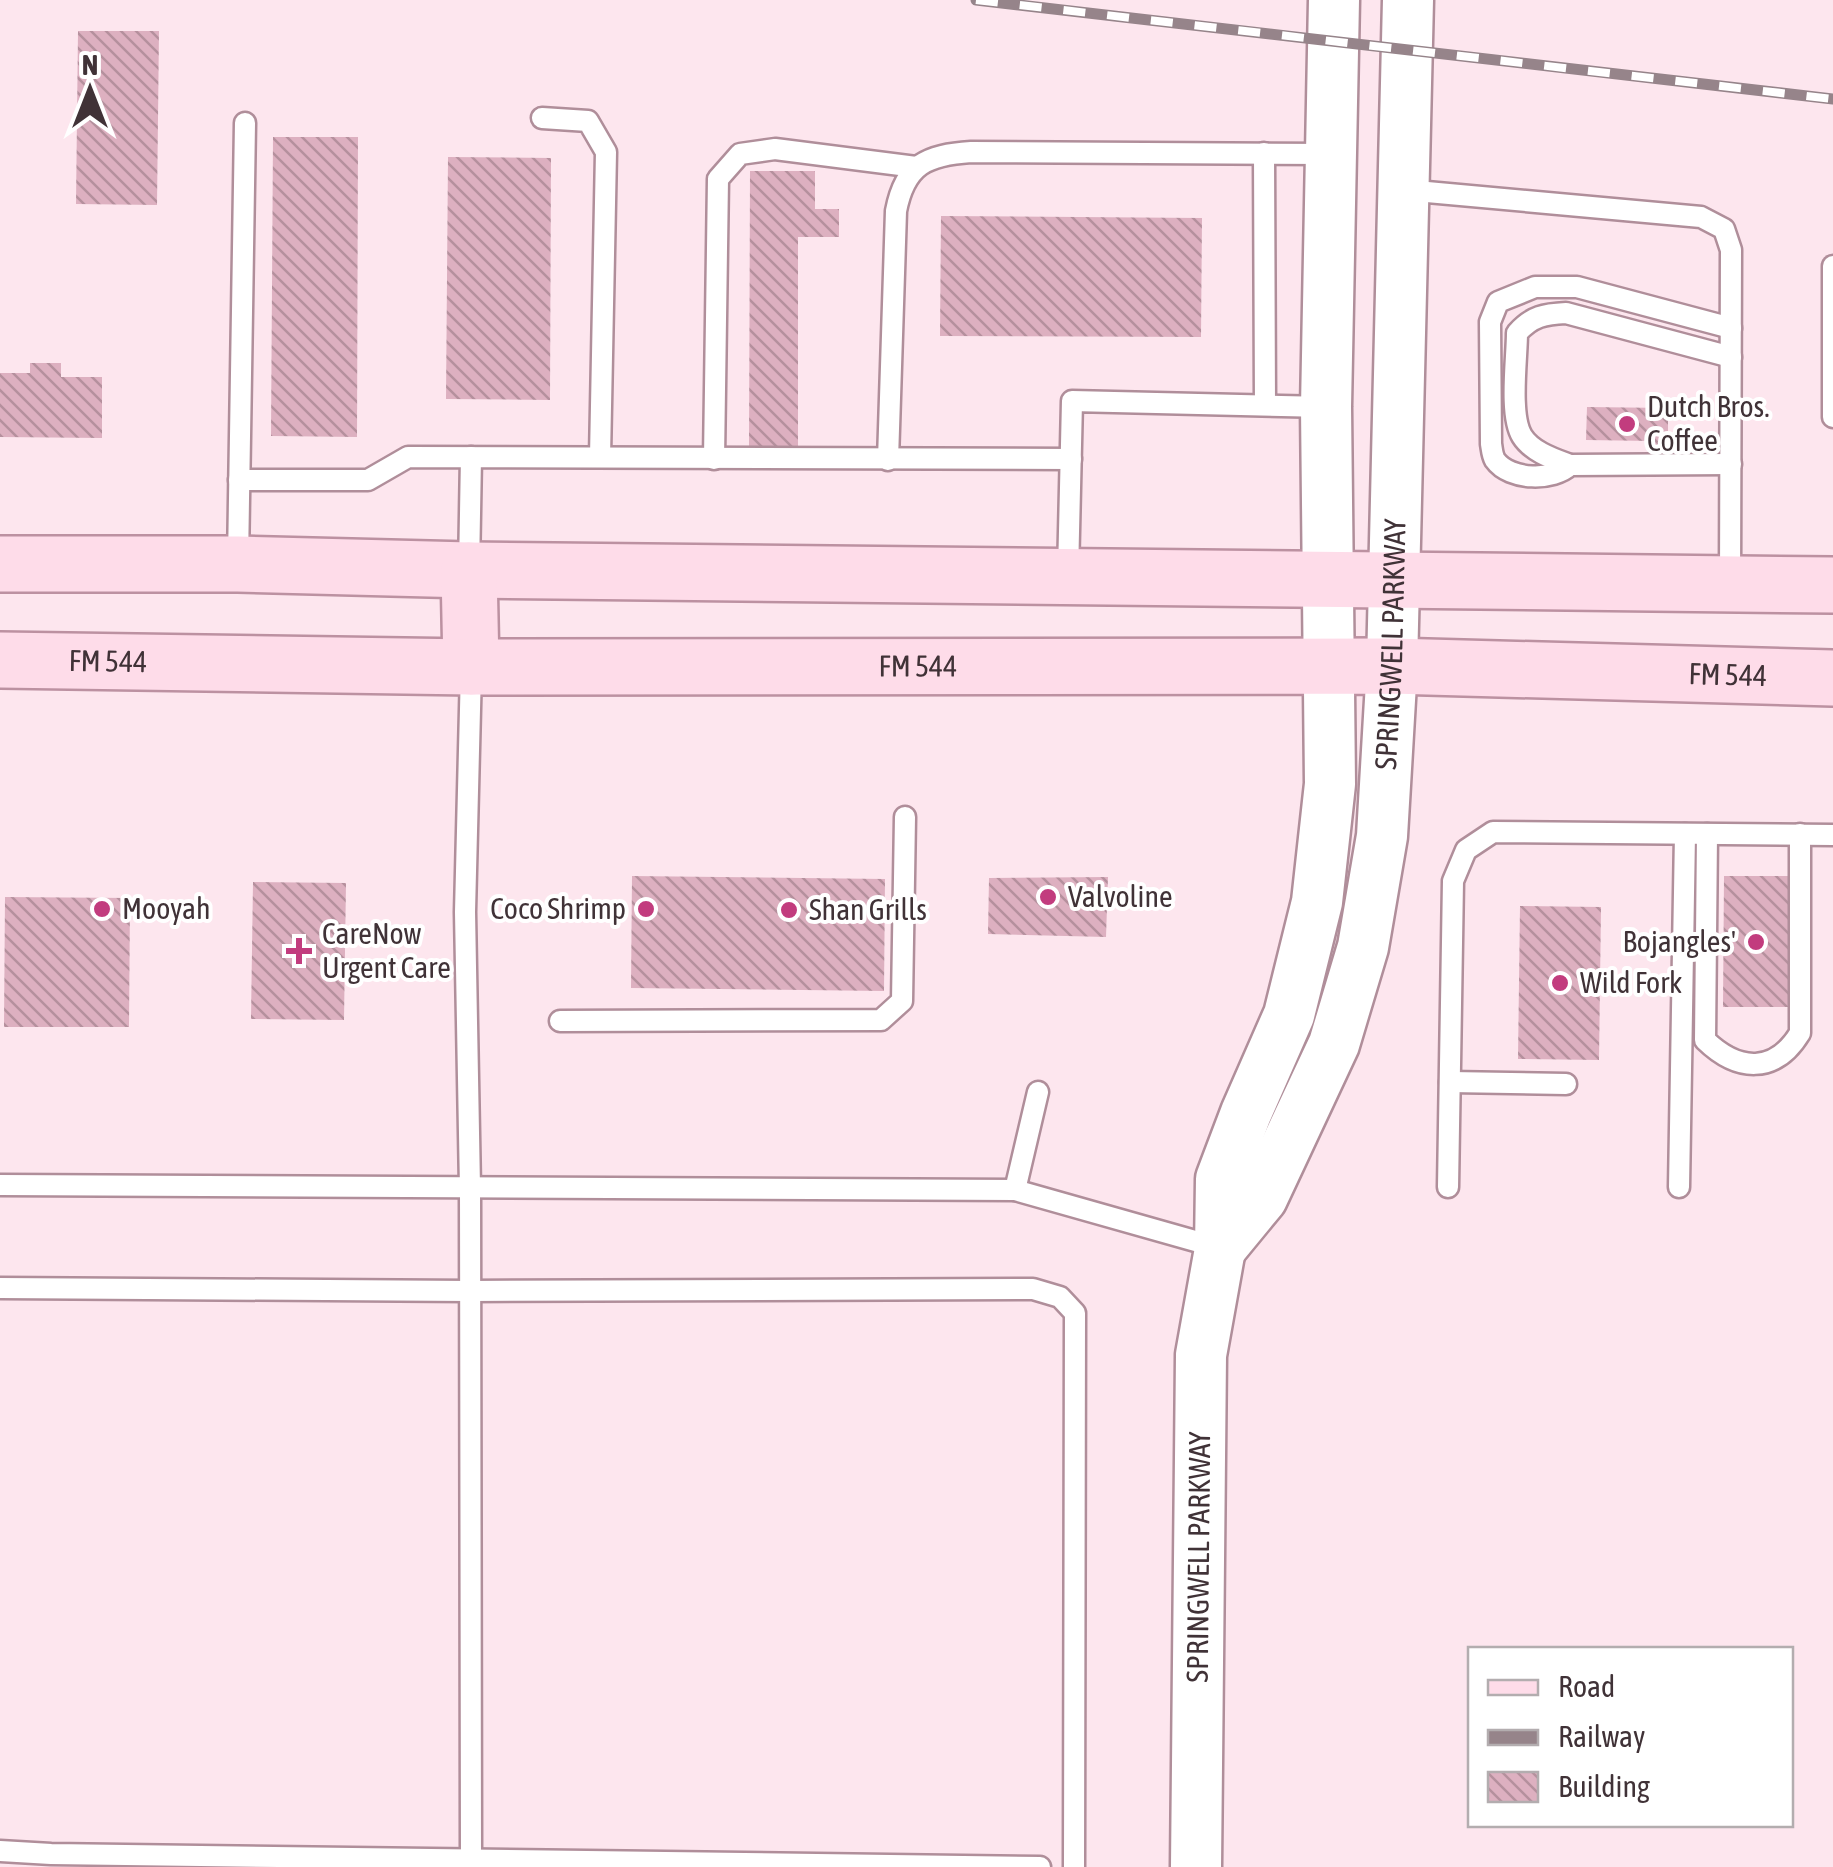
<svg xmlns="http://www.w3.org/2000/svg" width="1833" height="1867" font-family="'Asap Condensed',sans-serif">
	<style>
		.building { fill: url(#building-back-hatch) }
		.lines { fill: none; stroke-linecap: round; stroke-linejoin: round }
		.service-casing { stroke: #b08e9a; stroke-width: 25 }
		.tertiary-casing { stroke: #b08e9a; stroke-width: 55 }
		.primary-casing { stroke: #bc91a1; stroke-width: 60 }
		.service { stroke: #fff; stroke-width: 20 }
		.tertiary { stroke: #fff; stroke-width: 50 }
		.primary { stroke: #fedce9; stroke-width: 55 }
		.rail-casing { stroke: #96848a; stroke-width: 11 }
		.rail { stroke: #fff; stroke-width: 8; stroke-dasharray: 22; stroke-linecap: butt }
		.poi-dot { fill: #c23c7e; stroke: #fff; stroke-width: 4 }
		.labels { text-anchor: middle; stroke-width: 8; stroke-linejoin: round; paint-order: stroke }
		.poi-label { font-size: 30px; fill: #403237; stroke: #fff; text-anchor: start }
		.street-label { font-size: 30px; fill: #403237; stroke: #fff }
	</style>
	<defs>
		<pattern id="building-back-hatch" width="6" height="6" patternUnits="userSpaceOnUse" patternTransform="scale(2.5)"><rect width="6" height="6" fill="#ddb0c0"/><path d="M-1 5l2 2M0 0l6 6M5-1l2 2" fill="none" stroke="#b5909d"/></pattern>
	</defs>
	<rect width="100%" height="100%" fill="#fde6ee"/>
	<g class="building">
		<path d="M78,31H159L157,205L76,204Z"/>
		<path d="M273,137H358L357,437L271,436Z"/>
		<path d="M448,157L551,158L550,400L446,399Z"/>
		<path d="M750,171H815V209H839V237H798V446H749Z"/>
		<path d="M941,216L1202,218L1201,337L940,336Z"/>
		<path d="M30,363H61V377H102V438L0,437V373H30Z"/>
		<path d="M1587,407L1668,408V450H1652V441L1586,440Z"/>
		<path d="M632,876L885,879L884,991L631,988Z"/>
		<path d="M1724,876H1790L1789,1007H1723Z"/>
		<path d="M1108,877L1106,937L988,934L989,878Z"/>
		<path d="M253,882L346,883L344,1020L251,1019Z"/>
		<path d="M5,897L130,898L129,1027H4Z"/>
		<path d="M1520,906L1601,907L1599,1060L1518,1059Z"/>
	</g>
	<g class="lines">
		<g class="service-casing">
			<g id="service">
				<path d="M542,118L588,121L606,152L600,457"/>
				<path d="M1264,153L1265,405"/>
				<path d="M1405,190L1701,217L1724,229L1731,250L1730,582"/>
				<path d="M1833,266V417"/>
				<path d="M1731,328L1577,287H1535L1498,302L1490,322L1491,444C1492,449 1492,455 1495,460C1510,481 1554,481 1570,465L1731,464"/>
				<path d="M714,459L718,179L740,154L775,149L916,167"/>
				<path d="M888,460L896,211C905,164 927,155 971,152L1330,154"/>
				<path d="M1570,465C1554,459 1532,452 1522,436C1509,415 1517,358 1517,333C1532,316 1545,314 1566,313L1731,357"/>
				<path d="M239,480H368L408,457L1071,459"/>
				<path d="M238,562L245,123"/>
				<path d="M469,570L471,457"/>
				<path d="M1068,575L1072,401L1326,407"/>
				<path d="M471,669L465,912L470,1188L471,1859"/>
				<path d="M1707,834L1705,1040C1738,1072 1775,1074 1800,1033V834"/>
				<path d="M560,1021L881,1020L902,1001L905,817"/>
				<path d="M1450,1082L1566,1084"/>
				<path d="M0,1185L1015,1190L1220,1248"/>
				<path d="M1448,1187L1453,881L1466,850L1493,832L1833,835"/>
				<path d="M1679,1187L1685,834"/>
				<path d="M1015,1190L1038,1092"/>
				<path d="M0,1288L470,1291L1033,1289L1060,1297L1075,1313L1074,1867"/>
				<path d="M0,1851L51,1854L1040,1867"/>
			</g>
		</g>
		<g class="tertiary-casing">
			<g id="tertiary">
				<path id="s1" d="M1220,1249L1262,1198L1334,1044L1363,947L1382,836L1392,666L1408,0"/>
				<path id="s2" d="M1196,1867L1201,1355L1220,1249L1221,1179L1246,1113L1289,1015L1317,902L1330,784L1326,407L1334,0"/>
			</g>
		</g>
		<g class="primary-casing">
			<g id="primary">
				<path d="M0,564H238L469,570L1833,585"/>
				<path d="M469,570L471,667"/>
				<path id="s3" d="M0,660L471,667L1392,666L1833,678"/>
			</g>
		</g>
		<use href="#service" class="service"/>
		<use href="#tertiary" class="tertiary"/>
		<use href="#primary" class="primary"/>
		<g class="rail-casing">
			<path id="rail" d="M976,0L1833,99"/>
		</g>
		<use href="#rail" class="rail"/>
	</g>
	<g class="poi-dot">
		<circle cx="1627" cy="424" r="10"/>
		<circle cx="1048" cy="897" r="10"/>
		<circle cx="102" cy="909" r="10"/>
		<circle cx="646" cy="909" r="10"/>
		<circle cx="789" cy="910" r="10"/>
		<circle cx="1756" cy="942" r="10"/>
		<path d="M294 936h10v10h10v10h-10v10h-10v-10h-10v-10h10z"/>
		<circle cx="1560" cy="983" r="10"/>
	</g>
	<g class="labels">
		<g class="poi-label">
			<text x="1647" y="417">Dutch Bros.<tspan x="1647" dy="34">Coffee</tspan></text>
			<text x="1068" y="907">Valvoline</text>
			<text x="122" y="919">Mooyah</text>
			<text x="626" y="919" text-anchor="end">Coco Shrimp</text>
			<text x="809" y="920">Shan Grills</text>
			<text x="322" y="944">CareNow<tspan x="322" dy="34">Urgent Care</tspan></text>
			<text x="1736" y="952" text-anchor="end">Bojangles'</text>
			<text x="1580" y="993">Wild Fork</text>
		</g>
		<g class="street-label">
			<text dy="10" stroke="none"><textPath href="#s1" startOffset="642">SPRINGWELL PARKWAY</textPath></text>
			<text dy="10" stroke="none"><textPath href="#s3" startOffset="108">FM 544</textPath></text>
			<text dy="10" stroke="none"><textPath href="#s3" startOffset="918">FM 544</textPath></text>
			<text dy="10" stroke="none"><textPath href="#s3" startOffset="1728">FM 544</textPath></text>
			<text dy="10" stroke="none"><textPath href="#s2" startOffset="310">SPRINGWELL PARKWAY</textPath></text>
		</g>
	</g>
	<rect x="1468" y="1647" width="325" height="180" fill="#ffffff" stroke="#b3adaf" stroke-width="2.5"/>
	<rect x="1488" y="1680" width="50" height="15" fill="#fedce9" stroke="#b3adaf" stroke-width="2.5"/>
	<text x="1558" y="1697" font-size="30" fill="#403237">Road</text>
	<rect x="1488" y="1730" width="50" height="15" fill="#96848a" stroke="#b3adaf" stroke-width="2.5"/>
	<text x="1558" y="1747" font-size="30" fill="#403237">Railway</text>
	<rect x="1488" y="1772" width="50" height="30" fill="url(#building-back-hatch)" stroke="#b3adaf" stroke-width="2.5"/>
	<text x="1558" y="1797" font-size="30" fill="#403237">Building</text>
	<g transform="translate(90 90)" stroke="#ffffff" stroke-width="8" paint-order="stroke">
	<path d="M0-8L18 38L0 25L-18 38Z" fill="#403237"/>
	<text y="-15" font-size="28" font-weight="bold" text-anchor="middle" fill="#403237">N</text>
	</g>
</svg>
